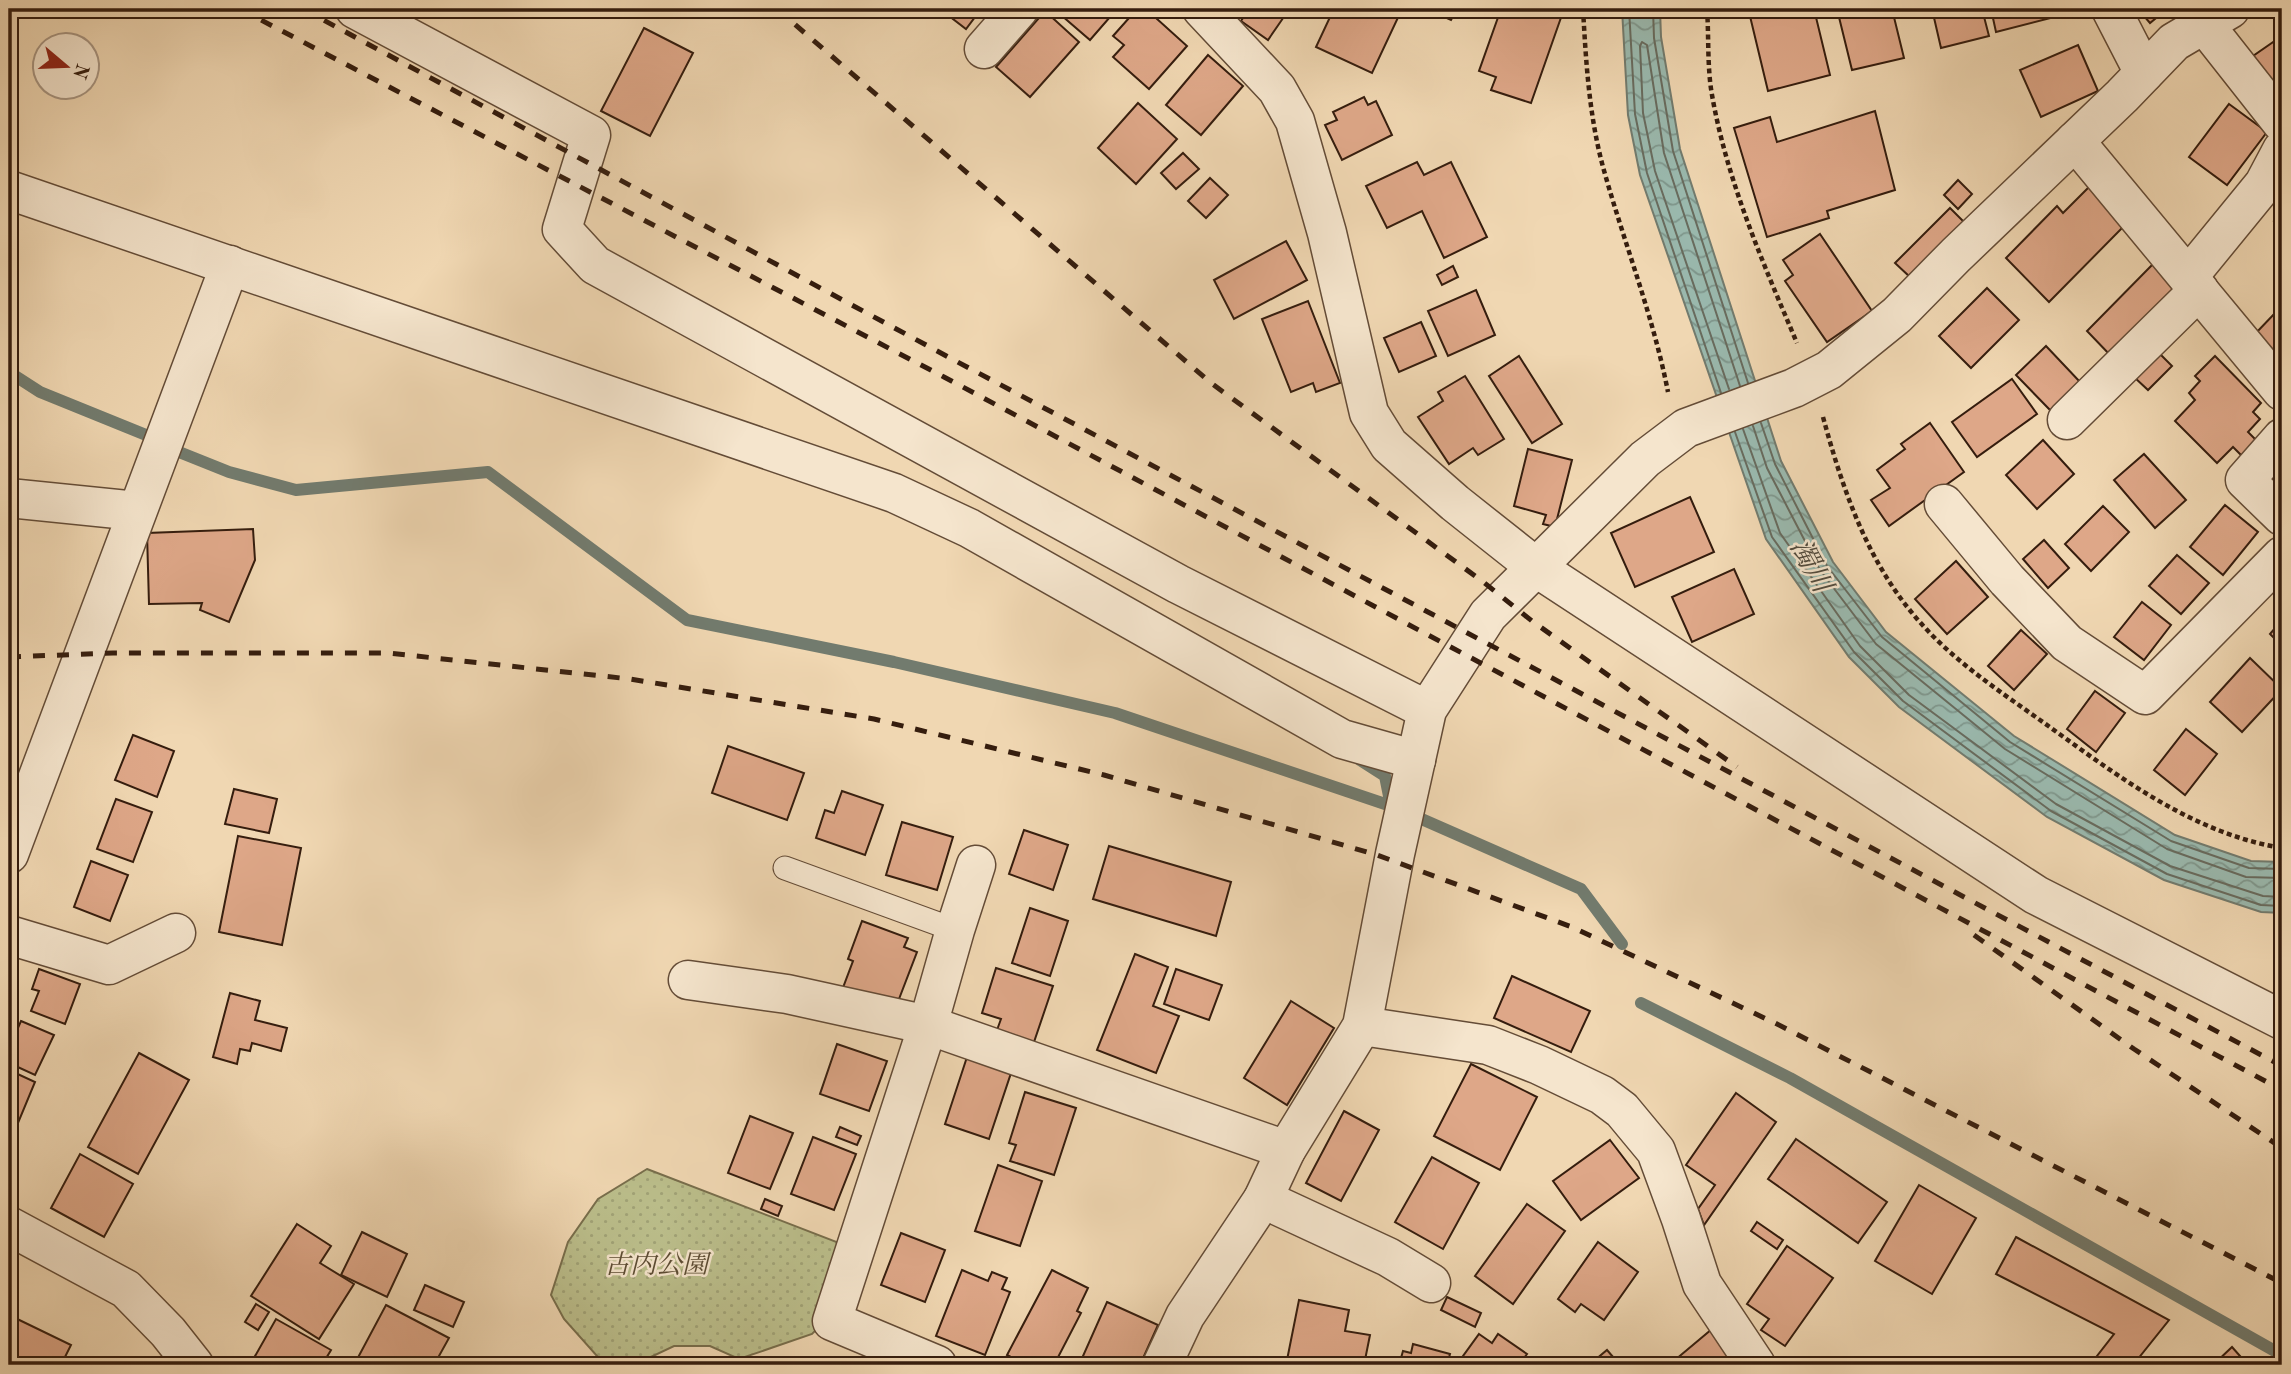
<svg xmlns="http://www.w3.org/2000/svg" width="2291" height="1374" font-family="'Old Standard TT','Noto Serif JP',serif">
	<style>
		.park { fill: url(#park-dots); stroke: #786e4c; stroke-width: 2 }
		.water { fill: url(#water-waves); stroke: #727b6e; stroke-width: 2 }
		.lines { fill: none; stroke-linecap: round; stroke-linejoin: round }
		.shore { stroke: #686b5e; stroke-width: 2 }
		.stream { stroke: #727b6e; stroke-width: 12 }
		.building { fill: #dea788; stroke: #351d0e; stroke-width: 2 }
		.lane-casing { stroke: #644c37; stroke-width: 25 }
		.street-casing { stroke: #644c37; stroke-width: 41 }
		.path { stroke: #351d0e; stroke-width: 4.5; stroke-dasharray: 5 3.5; stroke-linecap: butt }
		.lane { stroke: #f5e5cd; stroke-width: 23 }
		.street { stroke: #f5e5cd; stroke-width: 38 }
		.rail { stroke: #351d0e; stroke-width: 5; stroke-dasharray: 12 12; stroke-linecap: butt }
		.labels { text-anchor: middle; stroke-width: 5; stroke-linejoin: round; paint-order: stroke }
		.park-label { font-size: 26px; font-style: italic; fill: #5d4d34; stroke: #f5e5cd }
		.water-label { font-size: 28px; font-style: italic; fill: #534c3e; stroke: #f5e5cd }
	</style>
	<defs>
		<pattern id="park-dots" width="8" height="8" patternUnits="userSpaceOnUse" patternTransform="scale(1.75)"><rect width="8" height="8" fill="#bbbe8b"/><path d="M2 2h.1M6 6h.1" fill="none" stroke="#a1a377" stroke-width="1.8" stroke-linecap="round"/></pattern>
		<pattern id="water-waves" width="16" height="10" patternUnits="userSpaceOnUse" patternTransform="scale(1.75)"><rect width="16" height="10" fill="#9ab9ae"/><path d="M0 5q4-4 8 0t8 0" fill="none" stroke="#7e968c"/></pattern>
	</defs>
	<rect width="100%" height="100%" fill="#f0d7b2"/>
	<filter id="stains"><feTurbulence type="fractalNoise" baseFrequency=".00286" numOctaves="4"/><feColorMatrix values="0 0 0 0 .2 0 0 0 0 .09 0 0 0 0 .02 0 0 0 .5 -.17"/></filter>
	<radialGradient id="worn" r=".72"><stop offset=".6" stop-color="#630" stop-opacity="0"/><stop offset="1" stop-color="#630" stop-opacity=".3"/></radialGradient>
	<path class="park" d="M647,1169L847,1246L822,1324L812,1334L739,1359L710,1346H674L634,1365H605L564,1319L551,1295L568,1242L598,1199Z"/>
	<path class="water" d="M1622,9H1660L1661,37L1680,149L1781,461L1833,562L1886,632L2014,736L2175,835L2251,861L2282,862V913L2261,912L2164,880L2047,817L1899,707L1849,657L1766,539L1640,175L1628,115Z"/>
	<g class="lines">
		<g class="shore">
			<path d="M1629,9L1635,114L1647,173L1721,393"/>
			<path d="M1653,9L1654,38L1673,151L1748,383"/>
			<path d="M1729,389L1655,171L1643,113L1640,46L1642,42L1647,45L1664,153L1740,386"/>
			<path d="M1761,423L1775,464L1827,566L1882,637L2010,742L2171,841L2249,868L2282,869"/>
			<path d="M1753,426L1767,468L1820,570L1876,644L2005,749L2167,849L2246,877L2282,878"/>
			<path d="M1743,429L1780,533L1860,646L1909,695L2056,804L2170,866L2263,896L2282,897"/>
			<path d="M1735,432L1772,537L1854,652L1903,701L2051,811L2167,874L2261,905L2282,906"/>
		</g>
		<g class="stream">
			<path d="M9,372L40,392L151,437"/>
			<path d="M174,450L229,472L296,490L488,472L687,620L894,662L1115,713L1391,806L1385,776L1360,760"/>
			<path d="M1417,817L1581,889L1622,944"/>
			<path d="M1641,1003L1790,1078L2282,1355"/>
		</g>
	</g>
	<g class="building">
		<path d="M940,9H981L966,29Z"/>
		<path d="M1054,9H1117L1090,40Z"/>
		<path d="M1137,9H1146L1187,46L1149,89L1113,57L1124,45L1113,36Z"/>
		<path d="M1249,9H1284L1288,11L1268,40L1241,21Z"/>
		<path d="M1323,9H1402L1372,73L1316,47L1331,15L1322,11Z"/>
		<path d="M1427,9H1457L1451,20Z"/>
		<path d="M1501,9H1564L1531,103L1491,90L1496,77L1479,71Z"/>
		<path d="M1764,9H1814L1830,75L1768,91L1749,12Z"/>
		<path d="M1837,9H1892L1904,58L1852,70Z"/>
		<path d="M1932,9H1982L1989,36L1941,48Z"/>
		<path d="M1991,9H2069L2070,13L1996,32Z"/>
		<path d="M2138,9H2167L2150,23Z"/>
		<path d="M1045,11L1079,42L1030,97L996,67Z"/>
		<path d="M644,28L693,53L650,136L601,111Z"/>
		<path d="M2279,38L2282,44V97L2253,56Z"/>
		<path d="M2078,45L2098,91L2041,117L2020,70Z"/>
		<path d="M1208,55L1243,86L1201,135L1166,105Z"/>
		<path d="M1364,97L1368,105L1376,101L1392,135L1342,160L1325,125L1337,120L1333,112Z"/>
		<path d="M1138,103L1177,139L1136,184L1098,148Z"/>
		<path d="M2229,104L2267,132L2227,185L2189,157Z"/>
		<path d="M1875,111L1895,190L1827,211L1829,218L1767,237L1734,128L1770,117L1777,142Z"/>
		<path d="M1183,153L1199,169L1176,189L1161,173Z"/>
		<path d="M1417,162L1424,175L1451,162L1487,237L1444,258L1422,211L1387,228L1366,186Z"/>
		<path d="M1210,178L1228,195L1206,218L1188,201Z"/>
		<path d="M1958,180L1972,194L1958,209L1944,195Z"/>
		<path d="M2089,187L2126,224L2049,302L2006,258L2057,206L2063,213Z"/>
		<path d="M1950,208L1965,223L1910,277L1895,263Z"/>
		<path d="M2282,208V226L2274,221Z"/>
		<path d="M1820,234L1872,311L1827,342L1785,281L1793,275L1783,260Z"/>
		<path d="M1286,241L1307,280L1234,319L1214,280Z"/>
		<path d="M2153,264L2178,290L2112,357L2087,331Z"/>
		<path d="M1453,266L1458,277L1442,285L1437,275Z"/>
		<path d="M1987,288L2019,320L1971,368L1939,336Z"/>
		<path d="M1476,290L1495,335L1448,356L1428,311Z"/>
		<path d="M1308,301L1340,383L1316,392L1313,383L1291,392L1262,319Z"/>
		<path d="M2277,311L2282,316V362L2254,335Z"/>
		<path d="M1421,322L1436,356L1399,372L1384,338Z"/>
		<path d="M2046,346L2081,383L2051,411L2016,375Z"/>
		<path d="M2158,352L2172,366L2148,390L2134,377Z"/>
		<path d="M1519,356L1562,424L1532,443L1489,376Z"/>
		<path d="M2215,356L2261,403L2253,412L2260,419L2248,432L2257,441L2242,456L2233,447L2217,463L2175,421L2195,400L2189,393L2200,381L2195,376Z"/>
		<path d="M1465,376L1504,439L1478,455L1473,448L1449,464L1418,417L1443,401L1438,392Z"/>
		<path d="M2012,379L2037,414L1977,457L1952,422Z"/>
		<path d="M1930,423L1964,472L1889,526L1871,500L1890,488L1877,470L1905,449L1901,444Z"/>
		<path d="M2043,440L2074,474L2037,509L2006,475Z"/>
		<path d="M1528,449L1572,460L1555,527L1543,524L1546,515L1514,506Z"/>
		<path d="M2144,454L2186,500L2155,528L2114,480Z"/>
		<path d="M1690,497L1714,552L1635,587L1611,533Z"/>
		<path d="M2225,505L2258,532L2223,575L2190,547Z"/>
		<path d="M2103,506L2129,532L2091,571L2065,544Z"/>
		<path d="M253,529L255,560L229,622L200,610L202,603L149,604L147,533Z"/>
		<path d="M2044,540L2069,568L2048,588L2023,559Z"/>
		<path d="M2177,555L2209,583L2181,614L2149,586Z"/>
		<path d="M1956,561L1988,597L1947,634L1915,599Z"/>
		<path d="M1734,569L1754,614L1692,642L1672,597Z"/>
		<path d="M2142,602L2171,625L2144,660L2114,637Z"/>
		<path d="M2282,620V646L2270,634Z"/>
		<path d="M2021,630L2047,654L2014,690L1988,666Z"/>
		<path d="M2250,658L2282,689L2242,732L2210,702Z"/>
		<path d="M2095,691L2125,713L2096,752L2067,729Z"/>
		<path d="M2186,729L2217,754L2185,795L2154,770Z"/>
		<path d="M133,735L174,751L157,797L115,780Z"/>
		<path d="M728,746L804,773L787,820L712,793Z"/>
		<path d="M234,789L277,799L269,833L225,824Z"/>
		<path d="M842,791L883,805L865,855L816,838L825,810L834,813Z"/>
		<path d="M116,799L152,812L133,862L97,849Z"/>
		<path d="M902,822L953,837L937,890L886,875Z"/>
		<path d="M1024,830L1068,845L1053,890L1009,874Z"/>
		<path d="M238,836L301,848L282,945L219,932Z"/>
		<path d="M1109,846L1231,882L1216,936L1093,899Z"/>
		<path d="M91,861L128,875L110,921L74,907Z"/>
		<path d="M1030,908L1068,921L1050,976L1012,963Z"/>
		<path d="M862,921L908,938L904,947L917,952L894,1012L841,993L853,961L848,959Z"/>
		<path d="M1135,954L1168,967L1153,1006L1179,1016L1156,1073L1097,1050Z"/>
		<path d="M996,968L1053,986L1034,1042L997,1030L1001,1019L982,1013Z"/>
		<path d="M39,969L80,984L65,1024L31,1011L39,991L32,989Z"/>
		<path d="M1176,969L1222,985L1209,1020L1164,1004Z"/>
		<path d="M1512,976L1590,1011L1571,1052L1494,1018Z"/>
		<path d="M230,993L260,1001L255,1020L287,1028L281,1051L252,1043L250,1051L240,1049L237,1064L213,1057Z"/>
		<path d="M1291,1001L1334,1028L1287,1105L1244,1078Z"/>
		<path d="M21,1021L54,1035L35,1075L9,1063V1048Z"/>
		<path d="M837,1044L887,1061L869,1111L820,1094Z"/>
		<path d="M139,1053L189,1080L138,1174L88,1147Z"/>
		<path d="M967,1057L1011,1073L989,1139L945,1124Z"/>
		<path d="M1471,1064L1537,1097L1500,1170L1434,1136Z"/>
		<path d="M9,1070L35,1082L18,1123L9,1119Z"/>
		<path d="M1025,1092L1076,1108L1054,1175L1010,1161L1016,1145L1009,1143Z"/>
		<path d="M1736,1093L1776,1122L1704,1225L1698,1209L1715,1185L1686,1165Z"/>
		<path d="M1344,1111L1379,1130L1341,1201L1306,1183Z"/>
		<path d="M750,1116L793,1133L770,1189L728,1173Z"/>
		<path d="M840,1127L861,1136L857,1145L836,1137Z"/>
		<path d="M9,1135L17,1140L9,1154Z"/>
		<path d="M813,1137L856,1154L834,1210L791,1194Z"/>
		<path d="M1796,1139L1887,1202L1858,1243L1768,1179Z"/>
		<path d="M1610,1140L1639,1178L1581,1220L1553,1181Z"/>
		<path d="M80,1154L133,1184L104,1237L51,1208Z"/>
		<path d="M1432,1157L1479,1183L1443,1249L1395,1222Z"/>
		<path d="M998,1165L1042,1181L1020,1246L975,1231Z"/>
		<path d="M1919,1185L1976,1218L1932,1294L1875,1261Z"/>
		<path d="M765,1199L782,1206L778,1216L761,1209Z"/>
		<path d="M1527,1204L1565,1231L1513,1304L1475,1276Z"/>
		<path d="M1757,1222L1783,1240L1777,1249L1751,1231Z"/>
		<path d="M297,1224L331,1246L320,1263L354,1284L319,1339L251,1296Z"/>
		<path d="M362,1232L407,1254L387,1297L341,1275Z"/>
		<path d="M901,1233L945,1250L925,1302L881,1285Z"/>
		<path d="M2016,1237L2169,1320L2133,1365H2090L2114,1334L1996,1274Z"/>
		<path d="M1598,1242L1638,1272L1604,1320L1581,1304L1575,1312L1558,1299Z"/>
		<path d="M1787,1246L1833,1278L1785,1346L1761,1330L1769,1319L1747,1304Z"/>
		<path d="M962,1270L988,1281L992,1272L1007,1278L1002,1289L1010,1292L985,1355L936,1336Z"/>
		<path d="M1052,1270L1088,1288L1077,1311L1081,1313L1054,1365H1027L1007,1355Z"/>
		<path d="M425,1285L464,1302L453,1327L414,1310Z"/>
		<path d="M1447,1297L1481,1313L1475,1327L1441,1310Z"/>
		<path d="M1299,1300L1349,1310L1345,1331L1370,1335L1364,1365H1286Z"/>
		<path d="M1107,1302L1158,1325L1140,1365H1079Z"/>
		<path d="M256,1304L269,1312L258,1330L245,1322Z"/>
		<path d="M386,1305L449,1338L434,1365H354Z"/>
		<path d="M9,1315L71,1345L61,1365H9Z"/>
		<path d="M276,1319L331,1350L322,1365H250Z"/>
		<path d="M1712,1329L1736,1365H1669Z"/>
		<path d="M1479,1334L1492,1343L1498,1334L1527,1354L1519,1365H1462L1458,1363Z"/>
		<path d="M1413,1344L1450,1354L1447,1365H1399L1403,1351L1411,1353Z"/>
		<path d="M2232,1347L2248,1365H2213Z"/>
		<path d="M1607,1350L1620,1365H1589Z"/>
		<path d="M1636,1358L1643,1365H1628Z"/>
	</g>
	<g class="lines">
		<g class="lane-casing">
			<path id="lane" d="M785,868L955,930"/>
		</g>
		<g class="street-casing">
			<g id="street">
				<path d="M355,9L591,135L562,229L595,265L1178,584L1427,710"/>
				<path d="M1202,9L1277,89L1295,121L1327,233L1369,413L1389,445L1455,503L1537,568L2036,895L2282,1020"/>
				<path d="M2111,9L2144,73"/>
				<path d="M2204,24L2282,123"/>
				<path d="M984,49L1019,9"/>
				<path d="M2075,141L2282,391"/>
				<path d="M9,190L894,493L969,528L1342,739L1416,760"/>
				<path d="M2188,277L2264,184L2282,150"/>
				<path d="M2067,420L2199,290"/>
				<path d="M2282,438L2245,480L2282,516"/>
				<path d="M9,498L137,511"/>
				<path d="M1944,504L2007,580L2067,643L2145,695L2282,556"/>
				<path d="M9,854L230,265"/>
				<path d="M9,935L109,965L176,933"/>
				<path d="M688,980L787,994L928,1025L1286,1150"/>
				<path d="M1362,1026L1488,1045L1539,1065L1602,1095L1622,1110L1656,1151L1681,1219L1702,1284L1756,1365"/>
				<path d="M1263,1199L1388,1257L1431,1283"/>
				<path d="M9,1226L126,1289L168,1332L194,1365"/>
				<path d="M937,1365L832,1321L928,1025L955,930L976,865"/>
				<path d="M1162,1365L1185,1316L1263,1199L1286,1150L1362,1026L1395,854L1427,710L1488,615L1645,459L1686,428L1794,388L1829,370L1897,315L1956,255L2122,96L2174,42L2230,9"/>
			</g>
		</g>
		<g class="path">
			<path d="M1583,9C1586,62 1589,115 1603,167C1624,243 1653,315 1668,392"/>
			<path d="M1707,9C1709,37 1707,67 1712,95C1727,181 1763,263 1797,343"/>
			<path d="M1823,417C1842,487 1866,558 1913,614C1948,657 1995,688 2040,720C2114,773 2190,833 2282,848"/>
		</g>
		<use href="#lane" class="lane"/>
		<use href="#street" class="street"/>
		<g class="rail">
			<path d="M240,9L944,377L2282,1090"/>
			<path d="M303,9L952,359L2282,1066"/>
			<path d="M777,9L1211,383L1482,581L1532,621L1737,767"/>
			<path d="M9,657L113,653H388L630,679L874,719L1104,775L1377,855L1572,927L1775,1023L2282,1283"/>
			<path d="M1974,935L2134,1049L2282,1148"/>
		</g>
	</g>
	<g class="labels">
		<g class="park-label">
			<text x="656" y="1273">古内公園</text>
		</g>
		<g class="water-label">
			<text transform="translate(1812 565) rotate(61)" y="10">濁川</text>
		</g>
	</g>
	<rect width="2291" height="1374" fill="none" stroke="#f0d7b2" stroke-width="35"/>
	<rect x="10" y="10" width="2270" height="1353" fill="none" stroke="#351d0e" stroke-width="3.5"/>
	<rect x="18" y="18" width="2256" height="1339" fill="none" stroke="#351d0e" stroke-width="2"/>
	<g transform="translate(66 66) rotate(109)"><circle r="33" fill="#f5e5cd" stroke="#a89581" stroke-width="2"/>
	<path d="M0-5L12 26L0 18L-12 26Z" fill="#8f2418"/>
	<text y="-10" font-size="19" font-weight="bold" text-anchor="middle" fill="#351d0e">N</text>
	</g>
	<rect width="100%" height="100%" filter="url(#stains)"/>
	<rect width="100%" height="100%" fill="url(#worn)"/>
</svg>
